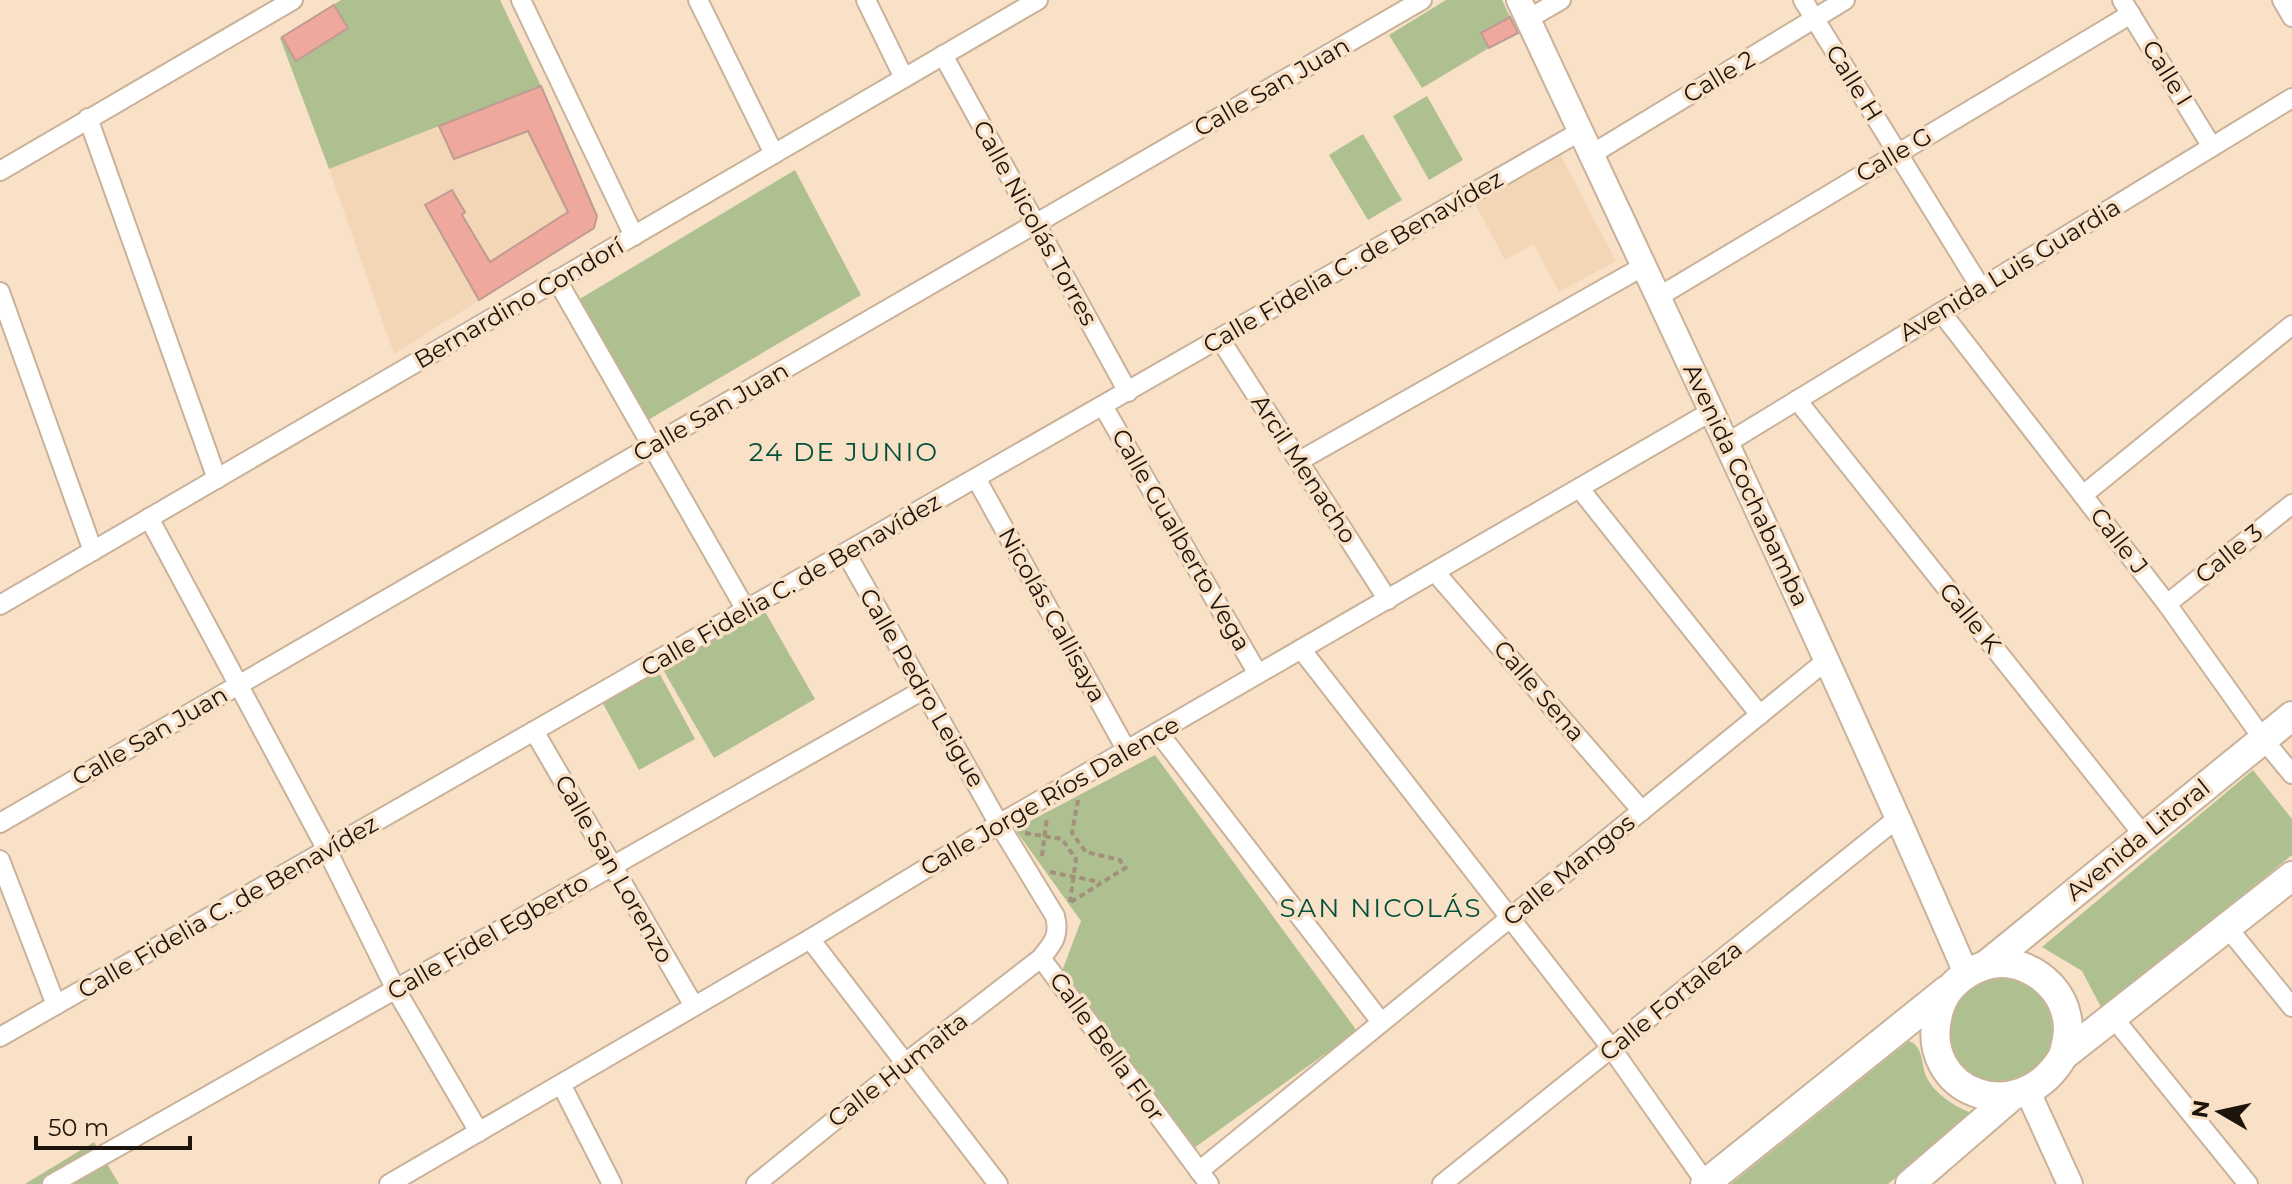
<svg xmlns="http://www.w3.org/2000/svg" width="2292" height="1184" font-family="Montserrat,sans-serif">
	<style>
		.built { fill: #f3d6b6 }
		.green { fill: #afc090 }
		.building { fill: #eea99c; stroke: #bf9b94; stroke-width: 2 }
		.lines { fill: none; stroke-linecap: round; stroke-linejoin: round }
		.minor-casing { stroke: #c9b299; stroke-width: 22 }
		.secondary-casing { stroke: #c9b299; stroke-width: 28 }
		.primary-casing { stroke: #c9b299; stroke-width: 32 }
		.path { stroke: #a2907c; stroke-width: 4; stroke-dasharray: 6 4; stroke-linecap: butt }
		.minor { stroke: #fff; stroke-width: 18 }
		.secondary { stroke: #fff; stroke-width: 24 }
		.primary { stroke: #fff; stroke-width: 28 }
		.labels { text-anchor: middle; stroke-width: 7; stroke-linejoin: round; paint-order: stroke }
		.street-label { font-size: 24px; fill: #1d140b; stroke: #f9e1c7 }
		.neighbourhood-label { font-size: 26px; letter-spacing: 2px; fill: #00513b; stroke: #f9e1c7 }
	</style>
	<rect width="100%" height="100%" fill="#f9e1c7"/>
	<g class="built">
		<path d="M541,86L597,216L594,228L394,354L329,169Z"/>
		<path d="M1560,154L1616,261L1559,292L1534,244L1505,260L1473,200Z"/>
	</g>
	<g class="green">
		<path d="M341,0H500L541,86L329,169L280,38Z"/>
		<path d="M1446,0H1502L1510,17L1481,32L1489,48L1422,88L1389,35Z"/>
		<path d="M1427,96L1463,160L1429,180L1393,116Z"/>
		<path d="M1363,134L1402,200L1368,220L1329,155Z"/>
		<path d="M795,170L861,295L648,420L578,300Z"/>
		<path d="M755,594L815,699L714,758L654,654Z"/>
		<path d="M650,656L695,739L639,770L594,687Z"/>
		<path d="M1155,755L1357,1031L1194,1148L1062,971L1081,921L1015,829Z"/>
		<path d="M2253,770L2292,819V855L2102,1009L2082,971L2042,947Z"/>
		<circle cx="2000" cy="1030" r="52"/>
		<path d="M1909,1041C1925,1047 1920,1066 1928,1080C1936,1094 1954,1106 1969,1112V1118L1888,1184H1731Z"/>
		<path d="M94,1142L119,1184H25Z"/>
	</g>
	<g class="building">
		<path d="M334,5L348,28L296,61L282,37Z"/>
		<path d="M1510,17L1518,33L1489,48L1481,33Z"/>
		<path d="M541,86L597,216L594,228L479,300L425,205L452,190L465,212L462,215L490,262L568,212L528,131L454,159L439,126Z"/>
	</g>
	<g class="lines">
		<g class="minor-casing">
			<g id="minor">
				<path d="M521,0L634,236"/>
				<path d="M698,0L774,154"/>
				<path d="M866,0L904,78"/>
				<path d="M1803,0L1981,288"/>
				<path d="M2122,0L2212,147"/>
				<path d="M2282,0L2292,17"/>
				<path d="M1528,19L1561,0"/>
				<path d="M943,55L1128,392"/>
				<path d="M88,118L217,479"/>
				<path d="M1592,154L1845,0"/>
				<path d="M0,171L293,0"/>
				<path d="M557,280L746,610"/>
				<path d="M0,292L93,551"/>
				<path d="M1658,297L2131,14"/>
				<path d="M1941,312L2167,604L2263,739L2292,774"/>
				<path d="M1220,339L1388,600"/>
				<path d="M1797,400L2144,836"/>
				<path d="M1103,406L1258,674"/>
				<path d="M1727,443L2292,98"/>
				<path d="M1299,461L1644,266"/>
				<path d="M976,478L1127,751"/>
				<path d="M1580,489L1760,715"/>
				<path d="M2083,495L2292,325"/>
				<path d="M149,518L327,850L396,990L479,1132"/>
				<path d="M846,553L999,824L1055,916C1060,936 1053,943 1041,958L1209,1184"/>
				<path d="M1435,572L1642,811"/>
				<path d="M2167,604L2292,504"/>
				<path d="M0,605L1038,0"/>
				<path d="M1301,649L1612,1049L1706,1183"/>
				<path d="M534,731L694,1006"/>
				<path d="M1158,732L1381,1022"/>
				<path d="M0,823L1422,0"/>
				<path d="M0,860L56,1005"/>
				<path d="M2227,927L2292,1007"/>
				<path d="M810,939L998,1184"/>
				<path d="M2112,1016L2248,1184"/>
				<path d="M0,1037L1581,131"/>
				<path d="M561,1084L612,1184"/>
				<path d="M1199,1171L1827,660"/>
				<path d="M52,1184L923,690"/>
				<path d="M389,1184L810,939L999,824L1712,411"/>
				<path d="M756,1184L904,1064L1041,958"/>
				<path d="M1442,1184L1899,817"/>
			</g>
		</g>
		<g class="secondary-casing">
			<g id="secondary">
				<path d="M1519,0C1670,323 1824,646 1966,973"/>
				<path d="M2028,1092L2070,1184"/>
			</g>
		</g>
		<g class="primary-casing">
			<g id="primary">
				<path d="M1986,965L2292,716"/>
				<path d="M2063,1056C2067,1042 2070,1029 2066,1014C2058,979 2016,953 1981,967C1960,975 1943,991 1938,1014C1918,1093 2020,1131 2063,1056L2292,876"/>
				<path d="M1705,1184L1947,990"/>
				<path d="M1910,1184L2011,1097"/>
			</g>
		</g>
		<g class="path">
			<path d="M1078,800L1072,833L1086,852L1120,860L1125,869"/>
			<path d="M1025,833L1062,839L1076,859L1070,902"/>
			<path d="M1042,856L1047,817"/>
			<path d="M1050,872L1100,882"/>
			<path d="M1071,902L1127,867"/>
		</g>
		<use href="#minor" class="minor"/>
		<use href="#secondary" class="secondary"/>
		<use href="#primary" class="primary"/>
	</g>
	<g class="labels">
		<g class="street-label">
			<text transform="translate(2167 73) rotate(58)" y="8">Calle I</text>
			<text transform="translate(1719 77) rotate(-31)" y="8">Calle 2</text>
			<text transform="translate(1854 83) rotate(58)" y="8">Calle H</text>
			<text transform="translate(1272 87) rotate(-30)" y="8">Calle San Juan</text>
			<text transform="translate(1894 155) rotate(-31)" y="8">Calle G</text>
			<text transform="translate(1035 223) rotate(61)" y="8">Calle Nicolás Torres</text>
			<text transform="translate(1353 262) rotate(-30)" y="8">Calle Fidelia C. de Benavídez</text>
			<text transform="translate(2010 270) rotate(-31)" y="8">Avenida Luis Guardia</text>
			<text transform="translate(519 303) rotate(-30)" y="8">Bernardino Condorí</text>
			<text transform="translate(711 412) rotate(-30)" y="8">Calle San Juan</text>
			<text transform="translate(1304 469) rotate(57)" y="8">Arcil Menacho</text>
			<text transform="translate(1746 485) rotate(65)" y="8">Avenida Cochabamba</text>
			<text transform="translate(1181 540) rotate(60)" y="8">Calle Gualberto Vega</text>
			<text transform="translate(2119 541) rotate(52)" y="8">Calle J</text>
			<text transform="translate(2229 554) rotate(-39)" y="8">Calle 3</text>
			<text transform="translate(791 585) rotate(-30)" y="8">Calle Fidelia C. de Benavídez</text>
			<text transform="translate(1052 615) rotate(61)" y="8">Nicolás Callisaya</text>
			<text transform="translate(1970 618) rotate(51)" y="8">Calle K</text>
			<text transform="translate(922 688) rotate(60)" y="8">Calle Pedro Leigue</text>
			<text transform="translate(1539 691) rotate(49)" y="8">Calle Sena</text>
			<text transform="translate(150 736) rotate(-30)" y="8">Calle San Juan</text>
			<text transform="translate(1050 796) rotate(-30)" y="8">Calle Jorge Ríos Dalence</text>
			<text transform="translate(2138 840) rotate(-39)" y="8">Avenida Litoral</text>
			<text transform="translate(614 869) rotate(60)" y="8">Calle San Lorenzo</text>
			<text transform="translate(1569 870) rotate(-39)" y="8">Calle Mangos</text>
			<text transform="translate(228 907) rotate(-30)" y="8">Calle Fidelia C. de Benavídez</text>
			<text transform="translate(488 937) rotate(-30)" y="8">Calle Fidel Egberto</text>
			<text transform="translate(1671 1001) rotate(-39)" y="8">Calle Fortaleza</text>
			<text transform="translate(1107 1047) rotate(54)" y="8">Calle Bella Flor</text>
			<text transform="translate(898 1070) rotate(-38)" y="8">Calle Humaita</text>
		</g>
		<g class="neighbourhood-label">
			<text x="844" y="461">24 DE JUNIO</text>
			<text x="1381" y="917">SAN NICOLÁS</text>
		</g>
	</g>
	<g transform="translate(2220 1112) rotate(279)" stroke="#f9e1c7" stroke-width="6" paint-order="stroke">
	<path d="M0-6L14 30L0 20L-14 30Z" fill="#1d140b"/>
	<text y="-12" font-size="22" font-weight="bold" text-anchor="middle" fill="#1d140b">N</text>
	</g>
	<path d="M36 1136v12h154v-12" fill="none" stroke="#1d140b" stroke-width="4"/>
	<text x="48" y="1136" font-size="24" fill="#1d140b" stroke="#f9e1c7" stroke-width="6" paint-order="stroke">50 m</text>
</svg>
